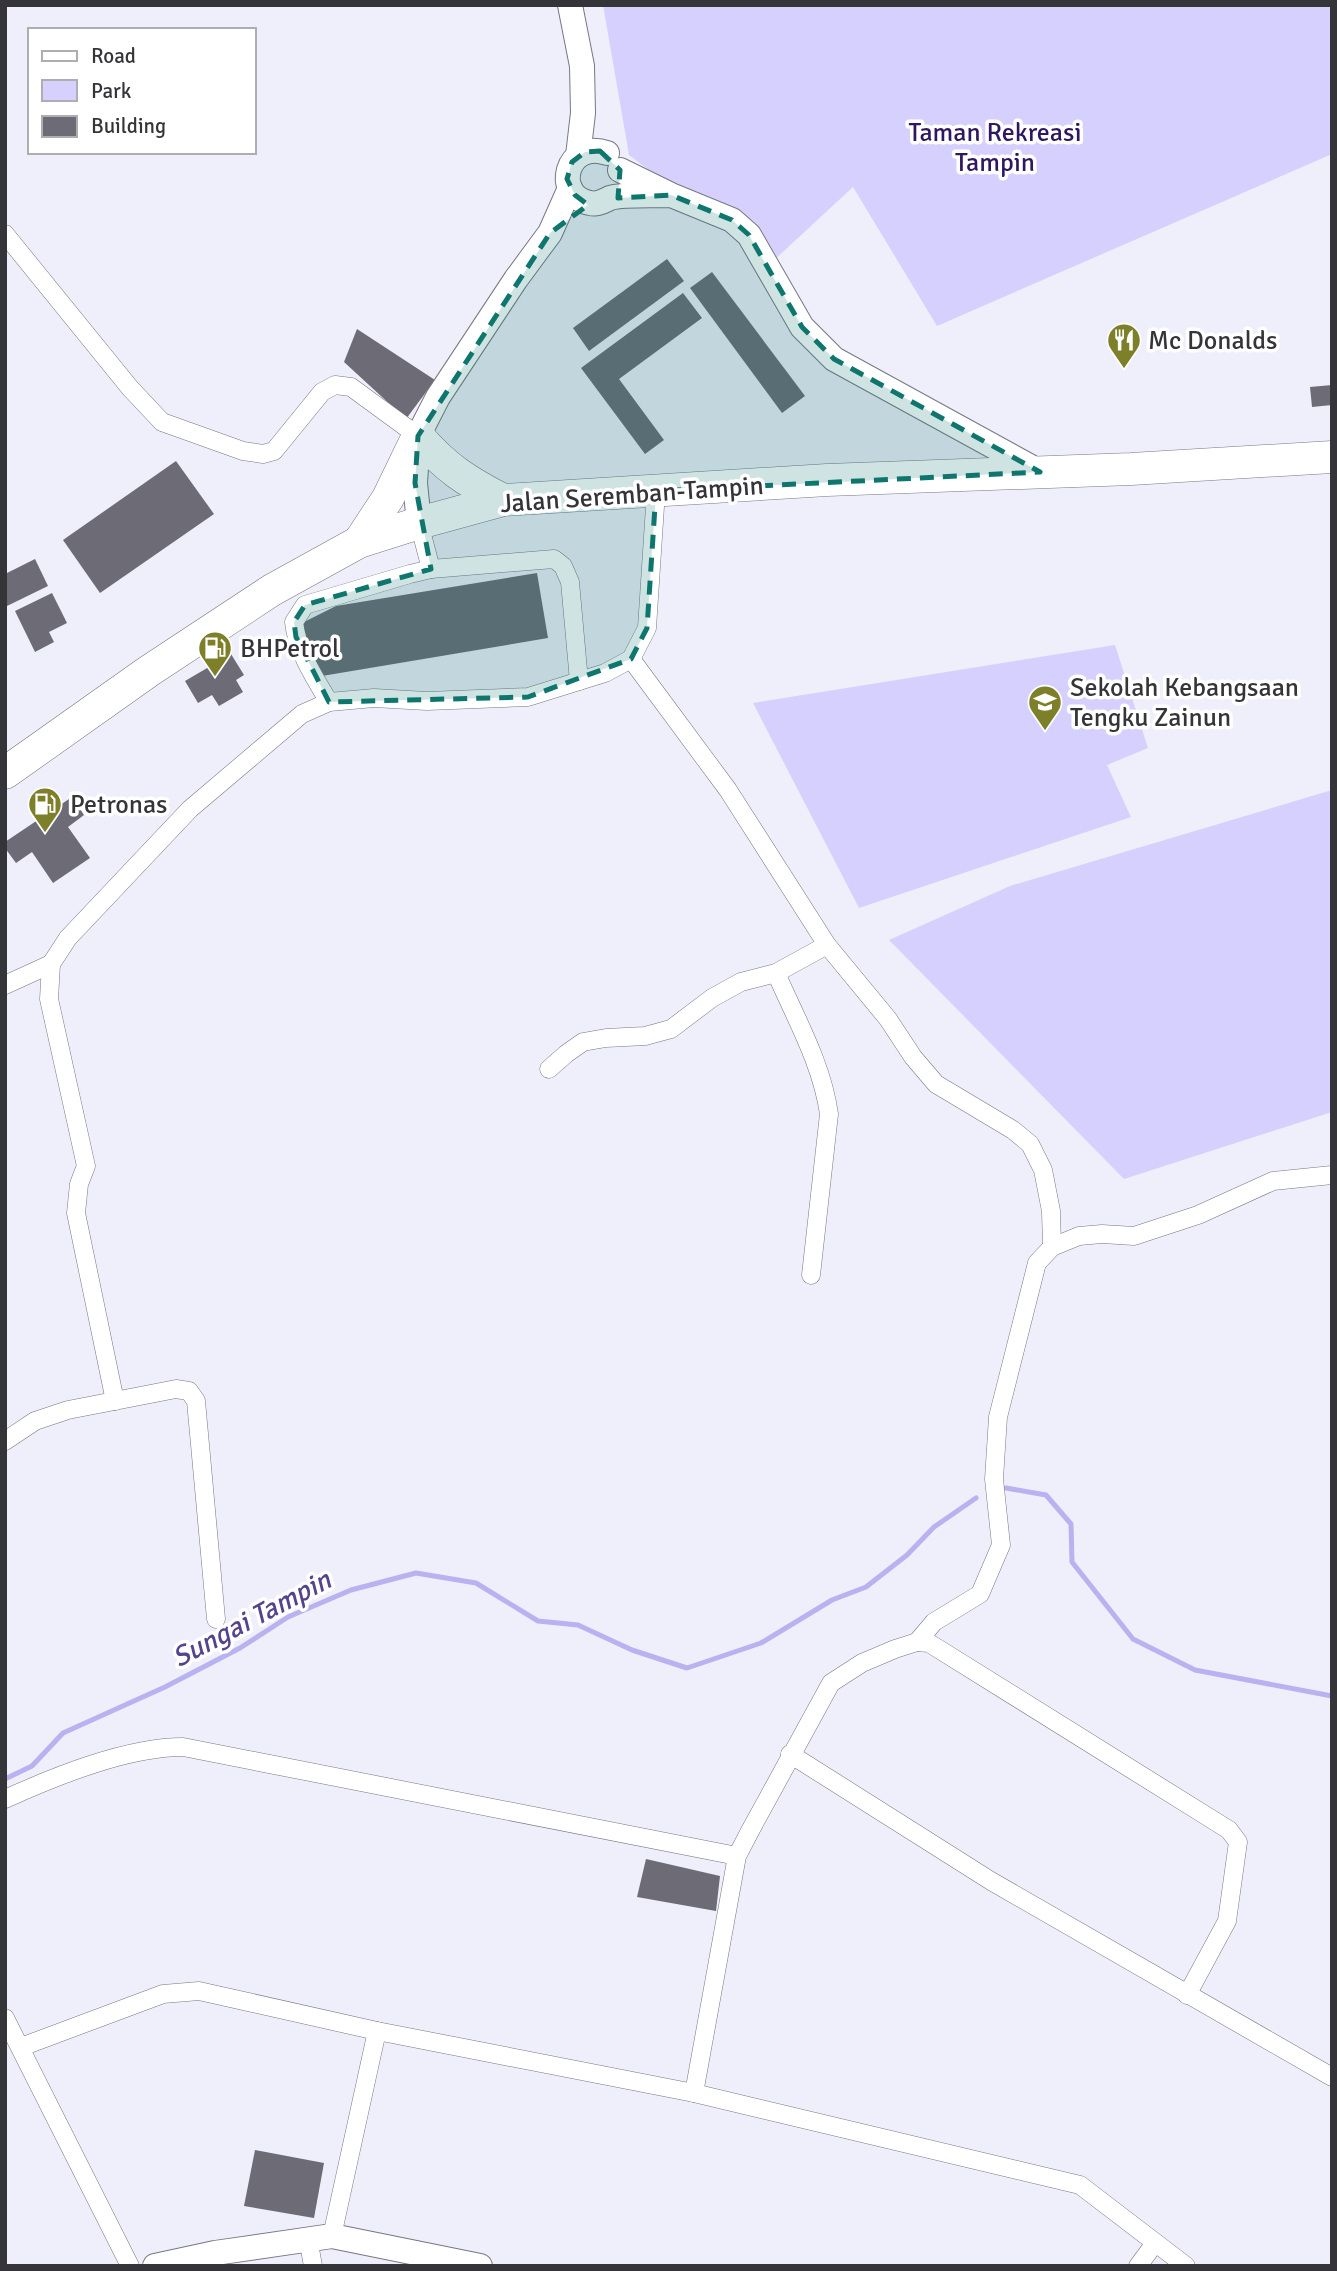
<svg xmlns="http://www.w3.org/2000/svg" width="1337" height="2271" font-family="Signika,sans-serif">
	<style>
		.green { fill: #d6d0ff }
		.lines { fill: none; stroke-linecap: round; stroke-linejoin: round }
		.stream { stroke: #bab1f0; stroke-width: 5 }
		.building { fill: #6c6b76 }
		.street-casing { stroke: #787783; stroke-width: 19 }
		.secondary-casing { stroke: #787783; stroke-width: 26 }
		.highway-casing { stroke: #787783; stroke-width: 33 }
		.street { stroke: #fff; stroke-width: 18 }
		.secondary { stroke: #fff; stroke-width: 24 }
		.highway { stroke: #fff; stroke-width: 32 }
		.marked { fill: #0f766e; fill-opacity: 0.2; stroke: #0f766e; stroke-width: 5; stroke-dasharray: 14 9; stroke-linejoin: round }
		.labels { text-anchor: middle; stroke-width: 7; stroke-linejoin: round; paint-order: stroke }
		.park-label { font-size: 26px; fill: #2e1760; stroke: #fff }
		.poi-label { font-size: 26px; fill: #343439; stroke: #fff; text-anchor: start }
		.street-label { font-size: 26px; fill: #343439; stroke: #fff }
		.water-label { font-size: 28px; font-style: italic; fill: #55438f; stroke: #fff }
	</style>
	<rect width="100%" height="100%" fill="#efeefb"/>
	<g class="green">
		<path d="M603,5H1332V154L937,326L853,187L771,263L629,155Z"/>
		<path d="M1115,645L1148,748L1107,765L1131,817L859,908L753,703Z"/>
		<path d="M1332,790V1112L1124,1179L889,940L1010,886Z"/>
	</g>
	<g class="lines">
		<g class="stream">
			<path d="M1006,1488L1046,1495L1071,1524L1072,1562L1133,1639L1195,1670L1332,1696"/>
			<path d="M5,1779L32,1766L63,1733L165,1687L240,1648L288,1617L351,1590L416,1573L476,1583L538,1621L578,1625L632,1650L687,1668L761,1643L832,1600L866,1587L907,1555L934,1527L976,1498"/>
		</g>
	</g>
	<g class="building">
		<path d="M667,259L684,281L589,351L573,328Z"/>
		<path d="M712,272L805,396L782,413L690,288Z"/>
		<path d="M683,293L702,318L619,379L664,440L645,454L581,368Z"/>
		<path d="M357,329L435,380L406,419L344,362Z"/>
		<path d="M1332,385V405L1312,407L1310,387Z"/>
		<path d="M176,461L214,514L100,593L63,540Z"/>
		<path d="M35,559L48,586L7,606L5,574Z"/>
		<path d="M537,573L548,638L316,677L302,623L336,606Z"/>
		<path d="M52,593L67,623L49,632L54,642L35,652L15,611Z"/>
		<path d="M231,654L244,675L236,680L243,692L219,706L212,695L198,703L185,681Z"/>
		<path d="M72,797L84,815L68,827L90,858L53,883L32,852L16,863L5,848V842Z"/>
		<path d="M646,1859L720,1876L716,1911L637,1897Z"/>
		<path d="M255,2150L324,2163L314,2218L244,2206Z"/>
	</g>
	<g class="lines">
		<g class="street-casing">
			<g id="street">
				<path d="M5,234L130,388L162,422L243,451L263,454L274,451L322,392L335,385L351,387L418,436"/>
				<path d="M419,523L431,569"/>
				<path d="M329,702C314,677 297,651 294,622L305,605L410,574L431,569L554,559L563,566L570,582L579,681"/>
				<path d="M827,945L888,1019L913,1057L936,1084L1013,1130L1030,1144L1043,1170L1051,1211L1052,1247"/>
				<path d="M776,973C796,1019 822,1064 829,1114L811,1275"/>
				<path d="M5,985L51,964"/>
				<path d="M549,1069L566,1054L583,1042L606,1038L645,1036L671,1029L712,998L741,982L776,973L827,945L728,790L631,659"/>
				<path d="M115,1401L76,1213L79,1184L86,1166L49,999L51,964L68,938L190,809L302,714L329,702L374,698L427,701L528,697L605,673L631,659L647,628L656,491"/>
				<path d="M5,1441L35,1421L68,1410L176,1389L189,1391L196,1401L216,1619"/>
				<path d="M917,1642L934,1622L980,1594L1001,1545L994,1479L998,1417L1037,1263L1052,1247L1079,1236L1102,1234L1134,1236L1198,1215L1273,1181L1332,1175"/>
				<path d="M790,1754L991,1881L1332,2077"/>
				<path d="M5,1799C56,1776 127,1747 183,1747L737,1856"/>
				<path d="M5,2018L130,2266"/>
				<path d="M21,2047L163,1994L199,1991L377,2031L694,2093L1080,2185L1186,2266"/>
				<path d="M694,2093L737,1856L750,1831L831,1683L862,1663L895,1649L917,1642L929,1643L1229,1830L1238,1842L1227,1921L1187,1995"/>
				<path d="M332,2236L377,2031"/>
				<path d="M308,2238L313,2266"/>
				<path d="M1138,2266L1155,2243"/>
			</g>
		</g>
		<g class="secondary-casing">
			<g id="secondary">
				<path d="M570,5L582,66L583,113L578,156"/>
				<path d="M607,153C566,139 552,196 590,203C598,205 603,201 610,198C623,194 655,196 670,195"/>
				<path d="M620,170L671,195L732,220L749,235L802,327L834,359L1040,472"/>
				<path d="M419,523L415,483L418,436L438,397L516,279L550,233L570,188"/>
				<path d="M155,2266L215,2253L332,2236L480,2266"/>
			</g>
		</g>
		<g class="highway-casing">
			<g id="highway">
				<path d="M359,542L388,498L418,436C446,468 466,481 503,500"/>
				<path d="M5,773L149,671L272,590L359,542L419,523L503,500L827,480L1131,469L1332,457"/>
			</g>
		</g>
		<use href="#street" class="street"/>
		<use href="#secondary" class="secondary"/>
		<use href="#highway" class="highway"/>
	</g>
	<path class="marked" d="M600,151L620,170L618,198L671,195L732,220L749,235L802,327L834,359L1040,472L656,491L647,628L631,659L528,697L329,702L296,637L294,622L305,605L431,569L415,483L418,436L550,233L588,205L575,195L567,179L572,162L585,152Z"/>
	<defs>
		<g id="restaurant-pin" transform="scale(1.75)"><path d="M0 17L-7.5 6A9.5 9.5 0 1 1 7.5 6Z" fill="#7d7f29" stroke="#fff"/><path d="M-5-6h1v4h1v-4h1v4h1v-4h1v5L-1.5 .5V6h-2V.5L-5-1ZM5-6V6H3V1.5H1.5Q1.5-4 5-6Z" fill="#fff"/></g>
		<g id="fuel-pin" transform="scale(1.75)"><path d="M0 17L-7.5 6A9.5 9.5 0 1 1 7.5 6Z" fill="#7d7f29" stroke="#fff"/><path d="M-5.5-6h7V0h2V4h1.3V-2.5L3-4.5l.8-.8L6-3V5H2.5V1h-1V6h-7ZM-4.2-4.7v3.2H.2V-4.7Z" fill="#fff"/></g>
		<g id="school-pin" transform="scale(1.75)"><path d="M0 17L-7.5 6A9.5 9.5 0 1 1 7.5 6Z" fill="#7d7f29" stroke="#fff"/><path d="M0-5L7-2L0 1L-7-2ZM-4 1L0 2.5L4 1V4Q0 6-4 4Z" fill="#fff"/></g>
	</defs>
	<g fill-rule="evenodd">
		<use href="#restaurant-pin" x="1124" y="340"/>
		<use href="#fuel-pin" x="215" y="648"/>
		<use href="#school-pin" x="1045" y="702"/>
		<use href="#fuel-pin" x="45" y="804"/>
	</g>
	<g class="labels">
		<g class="park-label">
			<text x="995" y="141">Taman Rekreasi<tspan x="995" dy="30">Tampin</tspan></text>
		</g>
		<g class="poi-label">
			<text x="1148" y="349">Mc Donalds</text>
			<text x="240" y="657">BHPetrol</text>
			<text x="1070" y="696">Sekolah Kebangsaan<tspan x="1070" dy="30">Tengku Zainun</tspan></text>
			<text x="70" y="813">Petronas</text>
		</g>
		<g class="street-label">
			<text transform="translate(632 494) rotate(-4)" y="9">Jalan Seremban-Tampin</text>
		</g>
		<g class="water-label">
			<text transform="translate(251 1618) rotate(-28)" y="10">Sungai Tampin</text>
		</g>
	</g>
	<rect width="1337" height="2271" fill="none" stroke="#343439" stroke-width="14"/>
	<rect x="28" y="28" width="228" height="126" fill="#ffffff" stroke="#aeaeb0" stroke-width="2"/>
	<rect x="42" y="51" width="35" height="10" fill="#ffffff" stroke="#aeaeb0" stroke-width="2"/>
	<text x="91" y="63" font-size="21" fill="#343439">Road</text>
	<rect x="42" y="80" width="35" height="21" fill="#d6d0ff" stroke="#aeaeb0" stroke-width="2"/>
	<text x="91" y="98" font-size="21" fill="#343439">Park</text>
	<rect x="42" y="116" width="35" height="21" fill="#6c6b76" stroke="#aeaeb0" stroke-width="2"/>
	<text x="91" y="133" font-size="21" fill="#343439">Building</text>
</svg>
